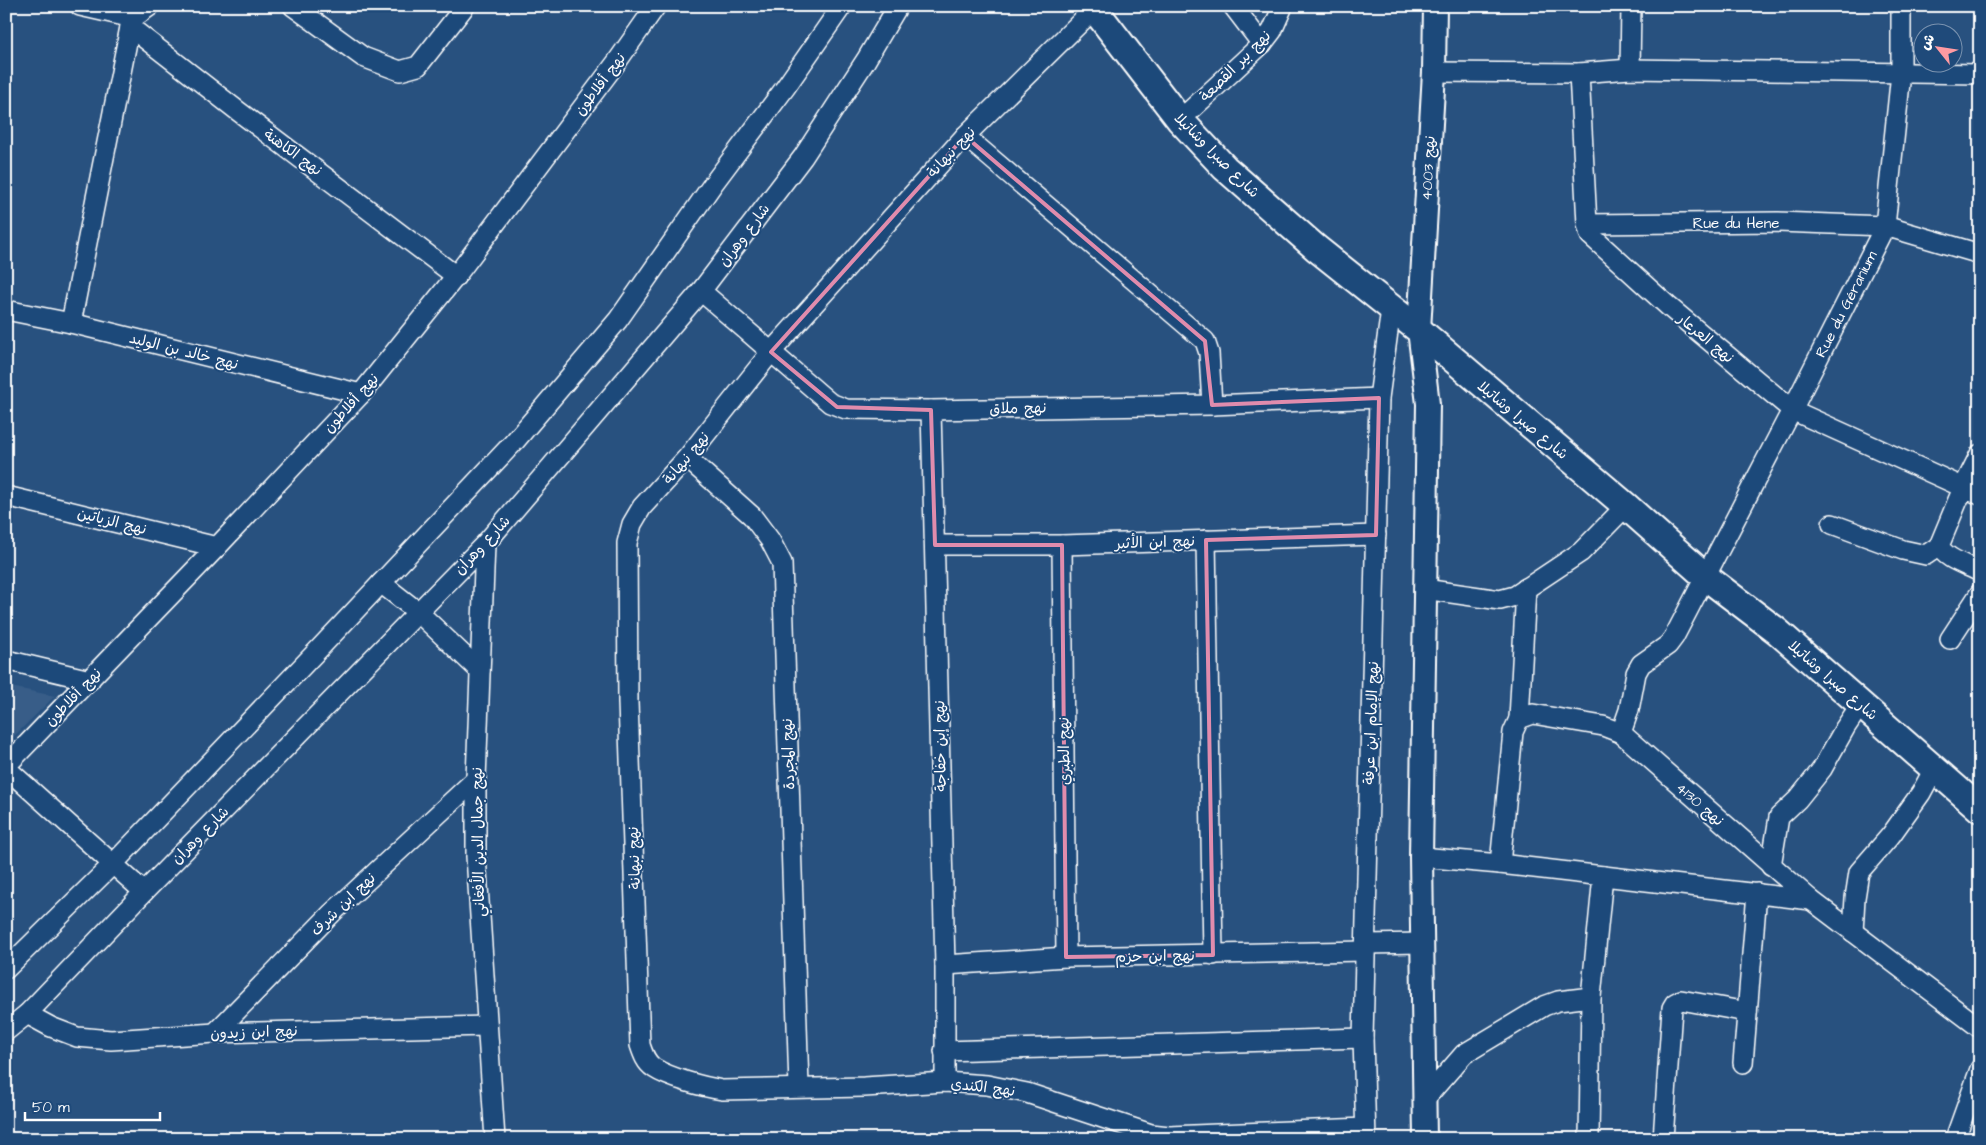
<svg xmlns="http://www.w3.org/2000/svg" width="1986" height="1145" font-family="'Architects Daughter','Playpen Sans Arabic',sans-serif">
	<style>
		.built { fill: #375d88 }
		.lines { fill: none; stroke-linecap: round; stroke-linejoin: round }
		.minor-casing { stroke: #fff; stroke-width: 22 }
		.tertiary-casing { stroke: #fff; stroke-width: 26 }
		.secondary-casing { stroke: #fff; stroke-width: 30 }
		.minor { stroke: #1f4a7a; stroke-width: 19 }
		.tertiary { stroke: #1f4a7a; stroke-width: 22 }
		.secondary { stroke: #1f4a7a; stroke-width: 26 }
		.marked { fill: none; stroke: #e08cad; stroke-width: 4; stroke-linejoin: round }
		.labels { text-anchor: middle; stroke-width: 4; stroke-linejoin: round; paint-order: stroke }
		.street-label { font-size: 15px; fill: #fff; stroke: #1f4a7a }
	</style>
	<rect width="100%" height="100%" fill="#28517f"/>
	<filter id="ink" filterUnits="userSpaceOnUse"><feTurbulence type="fractalNoise" baseFrequency=".02" numOctaves="2"/><feDisplacementMap in="SourceGraphic" scale="10" xChannelSelector="R" yChannelSelector="G"/><feConvolveMatrix kernelMatrix="1 2 1 2 8 2 1 2 1" color-interpolation-filters="sRGB"/></filter>
	<g filter="url(#ink)">
		<path class="built" d="M6,686L55,696L6,744Z"/>
		<g class="lines">
			<g class="minor-casing">
				<g id="minor">
					<path d="M80,6L133,18L150,6"/>
					<path d="M293,6L363,57L400,71L418,66L465,6"/>
					<path d="M1233,6L1262,44"/>
					<path d="M1094,9L965,136L771,352L687,458L642,507L632,524L627,543L628,702L640,1045C643,1054 646,1063 654,1068C669,1078 704,1087 722,1090L864,1087L945,1082L987,1085L1027,1093L1151,1134L1169,1136L1365,1128"/>
					<path d="M130,27L238,111L456,276"/>
					<path d="M1630,69L1631,6"/>
					<path d="M1434,72L1579,73L1630,69L1980,74"/>
					<path d="M1579,73L1587,224L1590,235L1668,306L1792,410L1980,495"/>
					<path d="M1180,120L1262,44L1272,31L1283,6"/>
					<path d="M965,136L1205,341L1209,353L1212,405"/>
					<path d="M1587,224L1778,222L1885,226L1980,254"/>
					<path d="M701,291L830,403L846,409L931,410L1212,405L1379,398"/>
					<path d="M6,310L71,323L361,394"/>
					<path d="M71,323L130,27L136,6"/>
					<path d="M931,410L945,965V1082"/>
					<path d="M1980,454L1963,488L1939,546C1945,559 1967,565 1980,572"/>
					<path d="M687,458L752,516L770,540L782,563L799,1087"/>
					<path d="M6,496L217,547"/>
					<path d="M1832,524L1903,550L1926,555L1939,546"/>
					<path d="M1206,540L1213,955"/>
					<path d="M485,544L476,779V856L495,1139"/>
					<path d="M935,545H1062L1376,535"/>
					<path d="M1062,545L1066,957"/>
					<path d="M381,583L418,612L480,671"/>
					<path d="M1424,589L1500,600L1515,596L1581,552L1626,506"/>
					<path d="M1950,639L1980,593"/>
					<path d="M6,660L90,680"/>
					<path d="M1519,719L1526,588"/>
					<path d="M1621,733L1629,710L1636,673L1641,664L1668,645L1674,637L1792,410L1885,226L1901,73V6"/>
					<path d="M6,766L217,547L361,394L456,276L616,63L656,6"/>
					<path d="M6,768L144,892"/>
					<path d="M1421,857L1500,864L1811,900"/>
					<path d="M1500,864L1513,732L1519,719L1533,714L1603,726L1621,733L1811,900L1980,1028"/>
					<path d="M1771,866L1779,817L1798,799L1822,769L1845,728L1861,704"/>
					<path d="M1853,932L1855,898L1859,872L1891,835L1921,793L1934,769"/>
					<path d="M1366,944L1422,943"/>
					<path d="M945,965L1066,957L1365,951"/>
					<path d="M6,969L113,864L317,651L515,441L618,320L713,184L785,88L842,6"/>
					<path d="M27,1014L51,1027L77,1037L111,1040L215,1033L486,1026"/>
					<path d="M6,1031L27,1014L144,892L485,544L701,291L803,157L866,60L898,6"/>
					<path d="M215,1033L332,913L476,779"/>
					<path d="M944,1051L1363,1038"/>
					<path d="M1743,1063L1757,893"/>
					<path d="M1423,1101L1464,1054L1544,1006L1558,1001L1591,997L1603,876"/>
					<path d="M1366,1139L1363,1038L1379,398L1391,309"/>
					<path d="M1589,1139L1591,997"/>
					<path d="M1663,1139L1672,1008L1675,1003L1681,1000L1747,1012"/>
					<path d="M1955,1139L1980,1069"/>
				</g>
			</g>
			<g class="tertiary-casing">
				<path id="tertiary" d="M1425,1139L1421,857L1428,404L1419,330L1434,72L1435,6"/>
			</g>
			<g class="secondary-casing">
				<path id="secondary" d="M1092,6L1180,120L1225,168L1316,248L1419,330L1626,506L1706,577L1777,631L1980,809"/>
			</g>
			<use href="#minor" class="minor"/>
			<use href="#tertiary" class="tertiary"/>
			<use href="#secondary" class="secondary"/>
		</g>
	</g>
	<path class="marked" d="M965,136L1205,341L1212,405L1379,398L1376,535L1206,540L1213,955L1066,957L1062,545H935L931,410L837,407L771,352Z"/>
	<g class="labels">
		<g class="street-label">
			<text transform="translate(1235 66) rotate(-45)" y="5">نهج بير القصعة</text>
			<text transform="translate(600 84) rotate(-53)" y="5">نهج أفلاطون</text>
			<text transform="translate(293 152) rotate(36)" y="5">نهج الكاهنة</text>
			<text transform="translate(951 152) rotate(-47)" y="5">نهج نبهانة</text>
			<text transform="translate(1217 155) rotate(45)" y="5">شارع صبرا وشاتيلا</text>
			<text transform="translate(1428 168) rotate(-87)" y="5">نهج 4003</text>
			<text x="1736" y="228">Rue du Hene</text>
			<text transform="translate(744 235) rotate(-53)" y="5">شارع وهران</text>
			<text transform="translate(1846 304) rotate(-63)" y="5">Rue du Géranium</text>
			<text transform="translate(1706 338) rotate(40)" y="5">نهج العرعار</text>
			<text transform="translate(184 351) rotate(14)" y="5">نهج خالد بن الوليد</text>
			<text transform="translate(351 403) rotate(-48)" y="5">نهج أفلاطون</text>
			<text transform="translate(1018 408) rotate(-1)" y="5">نهج ملاق</text>
			<text transform="translate(1523 420) rotate(40)" y="5">شارع صبرا وشاتيلا</text>
			<text transform="translate(686 458) rotate(-50)" y="5">نهج نبهانة</text>
			<text transform="translate(112 521) rotate(14)" y="5">نهج الزياتين</text>
			<text transform="translate(1155 542) rotate(-2)" y="5">نهج ابن الأثير</text>
			<text transform="translate(482 545) rotate(-47)" y="5">شارع وهران</text>
			<text transform="translate(1833 680) rotate(41)" y="5">شارع صبرا وشاتيلا</text>
			<text transform="translate(73 697) rotate(-46)" y="5">نهج أفلاطون</text>
			<text transform="translate(1371 723) rotate(-88)" y="5">نهج الإمام ابن عرفة</text>
			<text transform="translate(940 746) rotate(-91)" y="5">نهج إبن خفاجة</text>
			<text transform="translate(1064 751) rotate(-91)" y="5">نهج الطبري</text>
			<text transform="translate(788 754) rotate(-92)" y="5">نهج المجردة</text>
			<text transform="translate(1700 804) rotate(41)" y="5">نهج 4130</text>
			<text transform="translate(200 835) rotate(-45)" y="5">شارع وهران</text>
			<text transform="translate(478 842) rotate(-91)" y="5">نهج جمال الدين الأفغاني</text>
			<text transform="translate(634 858) rotate(-92)" y="5">نهج نبهانة</text>
			<text transform="translate(343 904) rotate(-44)" y="5">نهج ابن شرف</text>
			<text transform="translate(1155 956) rotate(-1)" y="5">نهج ابن حزم</text>
			<text transform="translate(254 1032) rotate(-2)" y="5">نهج ابن زيدون</text>
			<text transform="translate(983 1087) rotate(7)" y="5">نهج الكندي</text>
		</g>
	</g>
	<rect width="1986" height="1145" fill="none" stroke="#1f4a7a" stroke-width="25"/>
	<rect x="12" y="12" width="1961" height="1120" fill="none" stroke="#fff" stroke-width="2" filter="url(#ink)"/>
	<g transform="translate(1938 48) rotate(300)"><circle r="24" fill="#1f4a7a" stroke="#7992af"/>
	<path d="M0-4L9 19L0 12L-9 19Z" fill="#ff9aa2"/>
	<text y="-8" font-size="14" font-weight="bold" text-anchor="middle" fill="#ffffff">ش</text>
	</g>
	<path d="M25 1112v8h135v-8" fill="none" stroke="#ffffff" stroke-width="2.5"/>
	<text x="32" y="1112" font-size="15" fill="#ffffff" stroke="#1f4a7a" stroke-width="4" paint-order="stroke">50 m</text>
</svg>
